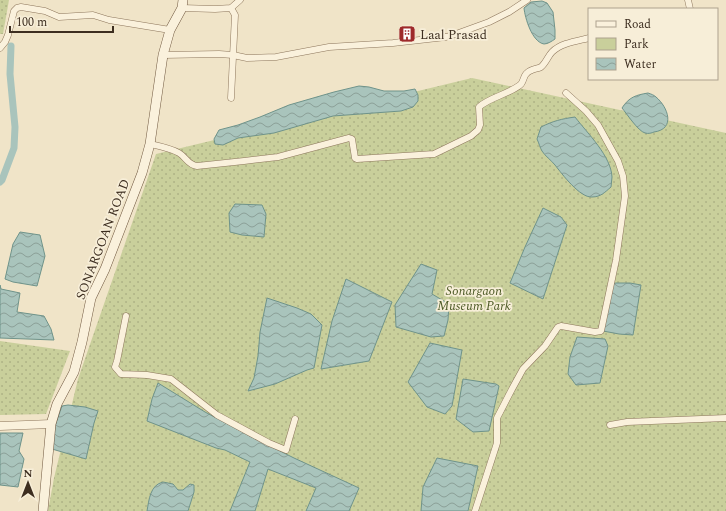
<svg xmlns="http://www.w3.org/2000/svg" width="726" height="511" font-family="Spectral,serif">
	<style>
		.green { fill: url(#green-dots) }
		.water { fill: url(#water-waves); stroke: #6f938a }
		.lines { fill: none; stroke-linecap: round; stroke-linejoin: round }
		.canal { stroke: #a9c4bc; stroke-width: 7 }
		.minor-casing { stroke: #8d765c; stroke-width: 7 }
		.tertiary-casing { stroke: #8d765c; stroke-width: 9 }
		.secondary-casing { stroke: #6f573f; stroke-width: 10 }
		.minor { stroke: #faf1dc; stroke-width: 6 }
		.tertiary { stroke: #faf1dc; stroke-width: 8 }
		.secondary { stroke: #faf1dc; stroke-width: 9 }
		.labels { text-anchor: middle; stroke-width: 3.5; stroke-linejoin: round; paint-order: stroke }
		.poi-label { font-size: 13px; fill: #3d2e20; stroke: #f7eed8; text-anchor: start }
		.street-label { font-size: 13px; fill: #3d2e20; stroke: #f7eed8 }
		.park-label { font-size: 13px; font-style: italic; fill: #4d5a26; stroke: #f7eed8 }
	</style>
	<defs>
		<pattern id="green-dots" width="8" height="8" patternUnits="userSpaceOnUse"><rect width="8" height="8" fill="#c9cf9b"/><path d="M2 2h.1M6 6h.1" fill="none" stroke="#aeb285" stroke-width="1.8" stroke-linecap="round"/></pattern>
		<pattern id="water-waves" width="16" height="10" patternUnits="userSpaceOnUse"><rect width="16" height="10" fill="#a9c4bc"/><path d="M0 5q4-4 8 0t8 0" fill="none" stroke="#8ba098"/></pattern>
	</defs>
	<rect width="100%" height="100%" fill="#f0e4c8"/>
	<g class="green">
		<path d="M0,0H9L3,34H0Z"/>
		<path d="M472,78L726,133V511H48L54,478L78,379L156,154Z"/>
		<path d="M0,341L70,351L46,414L0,415Z"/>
	</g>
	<g class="water">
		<path d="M542,1L547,3L553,12L555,30V39C552,41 548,44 544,44C532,42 525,18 524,8L531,2Z"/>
		<path d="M359,86L369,87L384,91H404L415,89L418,95V101L413,107L401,111L333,116L274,133L238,138L223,145L215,144L214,139L219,130L238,125L260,117L289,105L334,92Z"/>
		<path d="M648,93C651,94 654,95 656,97C668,107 676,129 654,132C652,133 648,134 645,133C638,131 627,114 622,108C629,97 636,95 648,93Z"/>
		<path d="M575,117C588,134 611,156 612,177C612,180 611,184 611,187C605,192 601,197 592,197C580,198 562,174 555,165C551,160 545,156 542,151C540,148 539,143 537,139L541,127C553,121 561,119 575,117Z"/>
		<path d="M235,204L262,205L266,214L264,237L242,235L230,232L229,213Z"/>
		<path d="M543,208L561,217L567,225L543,299L510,283L525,247Z"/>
		<path d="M20,232L40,235L45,256L37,286L13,282L5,279L13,244Z"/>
		<path d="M421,264L437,270L432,294L449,304L448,320L444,336L431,337L396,327L395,305Z"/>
		<path d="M346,279L392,302L369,361L321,369L332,321Z"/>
		<path d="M616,283H630L641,285L633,335L619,334L603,331L611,284Z"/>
		<path d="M0,285L1,289L20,293L17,312L44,316L51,329L54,340L0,338Z"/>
		<path d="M267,298L297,308L311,314L322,325L314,368L307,370L275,384L248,391L254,378L258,356L260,332Z"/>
		<path d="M577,337L605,339L608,346L600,383L576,385L568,374L570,357Z"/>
		<path d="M430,343L462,350L452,406L445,414L427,407L408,382Z"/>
		<path d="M463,379L496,384L499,386L489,431L473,432L456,419Z"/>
		<path d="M158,383L205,412L248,435L294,458L359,488L349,511H306L316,488L268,469L255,511H230L250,462L225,450L216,448L147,421L152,399Z"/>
		<path d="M68,405L85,407L98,411L94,423L86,459L52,449L55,426L62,406Z"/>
		<path d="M0,433H23L19,451L24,459L18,487L0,485Z"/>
		<path d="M437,458L478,466L468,511H421L423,487Z"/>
		<path d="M163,482L173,484L178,490H183L190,484L194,485V492L188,511H147C149,500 150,485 163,482Z"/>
	</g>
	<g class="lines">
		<path class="canal" d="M0,182L2,180L14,148L15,127L10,74L11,46"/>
		<g class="minor-casing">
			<g id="minor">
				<path d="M688,0L690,9"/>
				<path d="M182,8L215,9L231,8L240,0"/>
				<path d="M0,48L5,42L8,35L14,11L17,8L21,7L45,11L59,17L93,15L109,20L170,30"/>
				<path d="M163,55L219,54L233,55L247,58L276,57L329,47L393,43L446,37L456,34L489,22L509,12L527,0"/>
				<path d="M231,98L235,15L231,8"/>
				<path d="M150,144C159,146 170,148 179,153C186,157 188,165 197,166L244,161L278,157L349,138L352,139L355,158L357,159L434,154L471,136L478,130L480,125L479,107C490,97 507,95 520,85C524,82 523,76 527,73C531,69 537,69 541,67C546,63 548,56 552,52C561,43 577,41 589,38"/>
				<path d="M126,316L117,361L115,367L121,374L147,375L171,379L217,415L269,443L286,450L295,419"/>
				<path d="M610,425L627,422L726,418"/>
				<path d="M475,511L497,443V418L512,389L523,369L545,346L558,327L561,326L595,332L601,331L616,260L625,196L623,176L618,161L598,125L586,111L566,93"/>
			</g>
		</g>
		<g class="tertiary-casing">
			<path id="tertiary" d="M0,426L51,424"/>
		</g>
		<g class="secondary-casing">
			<path id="secondary" d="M43,511L51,424L57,404L74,372L82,342L91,298L105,269L142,173L150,144L163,55L170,30L182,8L183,0"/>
		</g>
		<use href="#minor" class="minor"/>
		<use href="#tertiary" class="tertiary"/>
		<use href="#secondary" class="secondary"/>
	</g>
	<defs>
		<g id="building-square" transform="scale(0.9)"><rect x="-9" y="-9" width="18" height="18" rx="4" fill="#9e2a2b" stroke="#f7eed8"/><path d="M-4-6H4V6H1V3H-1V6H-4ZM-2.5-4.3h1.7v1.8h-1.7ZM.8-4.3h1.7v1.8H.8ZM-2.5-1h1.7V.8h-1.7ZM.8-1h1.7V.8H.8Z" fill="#fff"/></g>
	</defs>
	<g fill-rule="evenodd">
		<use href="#building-square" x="407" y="34"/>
	</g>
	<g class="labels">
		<g class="poi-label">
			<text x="420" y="39">Laal Prasad</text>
		</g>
		<g class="street-label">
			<text transform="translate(102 239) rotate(-69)" y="5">SONARGOAN ROAD</text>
		</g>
		<g class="park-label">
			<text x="474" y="295">Sonargaon<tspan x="474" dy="15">Museum Park</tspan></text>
		</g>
	</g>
	<rect x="588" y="8" width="130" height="72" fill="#f7eed8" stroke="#ada18e"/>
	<rect x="596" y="21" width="20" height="6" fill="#faf1dc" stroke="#ada18e"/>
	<text x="624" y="28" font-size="12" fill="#3d2e20">Road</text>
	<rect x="596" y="38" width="20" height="12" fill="#c9cf9b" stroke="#ada18e"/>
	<text x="624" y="48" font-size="12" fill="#3d2e20">Park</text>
	<rect x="596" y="58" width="20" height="12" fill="url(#water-waves)" stroke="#ada18e"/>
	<text x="624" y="68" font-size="12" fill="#3d2e20">Water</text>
	<g transform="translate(28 483)" stroke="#f7eed8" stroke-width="3" paint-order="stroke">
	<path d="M0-3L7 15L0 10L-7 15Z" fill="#3d2e20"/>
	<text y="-6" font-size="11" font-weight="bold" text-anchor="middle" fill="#3d2e20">N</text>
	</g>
	<path d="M10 26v6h103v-6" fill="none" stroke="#3d2e20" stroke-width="2"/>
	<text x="16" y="26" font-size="12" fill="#3d2e20" stroke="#f7eed8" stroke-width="3" paint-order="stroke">100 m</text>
</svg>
